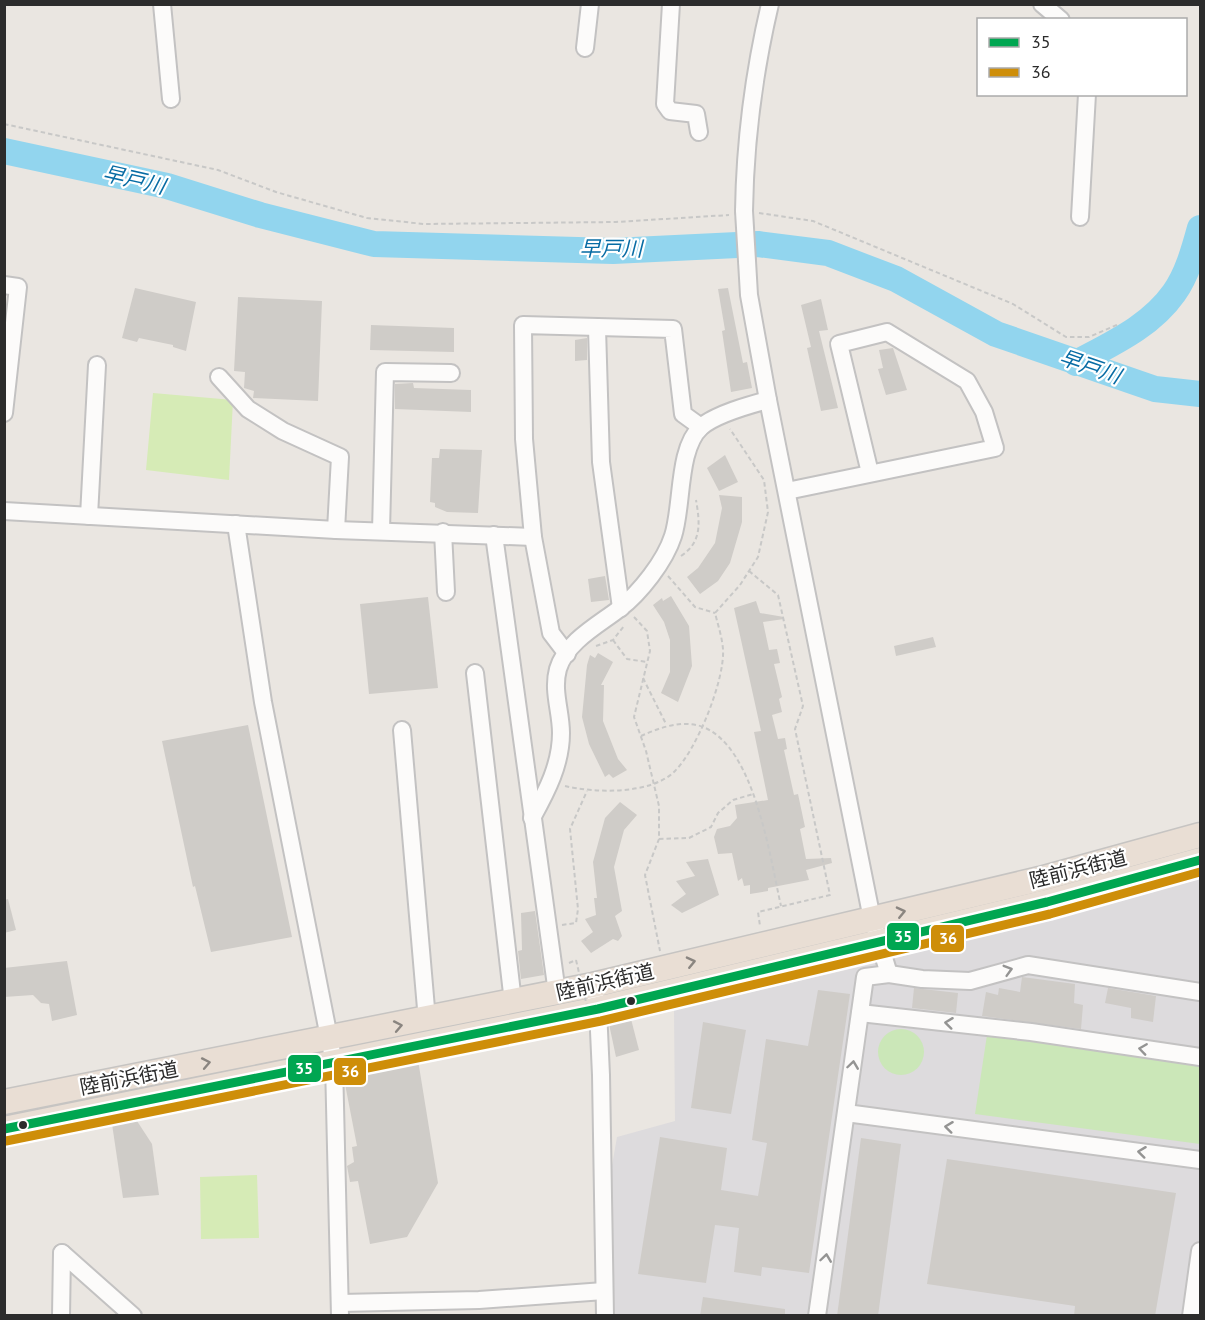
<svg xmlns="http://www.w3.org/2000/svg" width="1205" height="1320" font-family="'PT Sans','Noto Sans JP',sans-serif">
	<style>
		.industrial { fill: #dddbdd }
		.green { fill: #cbe7b8 }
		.pitch { fill: #d6ebb6 }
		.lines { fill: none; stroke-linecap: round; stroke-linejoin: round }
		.river { stroke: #92d5ee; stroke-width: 26 }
		.building { fill: #cfccc8 }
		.minor-casing { stroke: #c3c2c2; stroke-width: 20 }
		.highway-casing { stroke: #c6c4c2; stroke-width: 27 }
		.path { stroke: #c8c8c7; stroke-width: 2; stroke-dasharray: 4.5 3; stroke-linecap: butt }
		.minor { stroke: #fcfbfa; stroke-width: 16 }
		.highway { stroke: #e9ded4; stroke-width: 24 }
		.minor-bridge-casing { stroke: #c3c2c2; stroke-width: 20; stroke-linecap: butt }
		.path-bridge { stroke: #c8c8c7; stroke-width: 2; stroke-dasharray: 4.5 3; stroke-linecap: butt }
		.minor-bridge { stroke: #fcfbfa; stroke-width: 16 }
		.bus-1-casing { stroke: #fff; stroke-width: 14 }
		.bus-2-casing { stroke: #fff; stroke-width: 14 }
		.bus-1 { stroke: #00a651; stroke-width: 9 }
		.bus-2 { stroke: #ce8e09; stroke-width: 9 }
		.oneway { stroke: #8a8580 }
		.oneway2 { stroke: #949493 }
		.bus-dot { fill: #2c2c2c; stroke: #fff; stroke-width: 2 }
		.labels { text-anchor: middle; stroke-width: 4.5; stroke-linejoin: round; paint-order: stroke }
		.street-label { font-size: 20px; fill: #2c2c2c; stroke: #fff }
		.water-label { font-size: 21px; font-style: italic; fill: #076ca4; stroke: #fff }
		.line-badge { stroke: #fff; stroke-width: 2 }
		.badge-label { font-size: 16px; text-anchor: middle; font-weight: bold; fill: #fff }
	</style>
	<rect width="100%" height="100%" fill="#eae6e1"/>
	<path class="industrial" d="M1200,875V1315L610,1316V1292L613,1283L610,1177L617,1137L675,1121L674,1010L885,961Z"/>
	<g class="green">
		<circle cx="901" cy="1052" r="23"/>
		<path d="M987,1035L1200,1065V1144L975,1114Z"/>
	</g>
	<g class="pitch">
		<path d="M153,393L233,400L229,480L146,470Z"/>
		<path d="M257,1175L259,1238L201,1239L200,1177Z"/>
	</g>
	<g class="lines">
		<g class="river">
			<path d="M4,151L167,186L260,215L374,244L613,251L758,244L828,253L896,279L996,334L1155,389L1200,394"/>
			<path d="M1076,363C1111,344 1150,327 1174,293C1187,275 1194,250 1200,228"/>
		</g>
	</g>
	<g class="building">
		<path d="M135,288L196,302L186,351L173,347V345L139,338L137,342L122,338Z"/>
		<path d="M728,288L743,363L747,362L752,388L731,392L722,331L725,330L718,289Z"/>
		<path d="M238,297L322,301L318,401L253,398L254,391L244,388L245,372L234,371Z"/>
		<path d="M821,299L828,330L819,331L838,408L821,411L807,348L811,347L801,305Z"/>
		<path d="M371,325L454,328V352L370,350Z"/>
		<path d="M587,338V360L575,361V340Z"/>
		<path d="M893,348L907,390L886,395L878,369L883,368L879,350Z"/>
		<path d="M413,383L414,388L471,390V412L395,409V384Z"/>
		<path d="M440,449L482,450L478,513L447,512L435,507V503L430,502L432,458H439Z"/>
		<path d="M725,455L738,482L719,491L707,468Z"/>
		<path d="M719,495L742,497V522L730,563L718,581L700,594L687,577L698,568L715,543L722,508Z"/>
		<path d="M605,576L609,600L591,602L588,579Z"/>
		<path d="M671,596L689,626L692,666L678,702L661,693L670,672V640L664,622L653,605L662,598L663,601Z"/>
		<path d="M428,597L438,688L369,694L360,604Z"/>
		<path d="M756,601L760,613L784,617V619L763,622L769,650L777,649L780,663L774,664L782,697L779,699L782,712L772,715L778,739L785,738L787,749L784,750L794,795L798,794L805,827L800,829L806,859L831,858L832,863L806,870L809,880L768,888V891L750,894V885L744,886L742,878L738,881L732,853L718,854L714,837L717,829L730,826L737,818L735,805L768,800L754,732L761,731L734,608Z"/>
		<path d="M933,637L936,647L896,656L894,646Z"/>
		<path d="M598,653L613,662L601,685H604L603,721L618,759L627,770L613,778L609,774L605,777L589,744L582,717L587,665L590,655L595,658Z"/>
		<path d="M248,725L292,937L211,952L195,886L193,887L162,741Z"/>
		<path d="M620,802L637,815L624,830L614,867L622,911L615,916L622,936L618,941L613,939L591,953L581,941L593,932L585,919L596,915L594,898H597L593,862L605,818Z"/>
		<path d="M708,859L719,895L682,913L671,905L686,894L676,881L695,876L686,862Z"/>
		<path d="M8,899L16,930L4,933V900Z"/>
		<path d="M535,911L544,975L521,979L518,951L522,950L521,913Z"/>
		<path d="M67,961L77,1015L52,1021L49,1004L41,1003L33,995L4,997V968Z"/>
		<path d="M1022,977L1075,984L1074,1003L1083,1005L1081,1029L982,1016L986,992L998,995L999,988L1020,992Z"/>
		<path d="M914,988L958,993L956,1013L912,1008Z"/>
		<path d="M1108,988L1156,996L1153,1022L1131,1018V1008L1105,1003Z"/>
		<path d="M818,990L850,994L809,1273L762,1267L761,1276L734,1272L739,1228L715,1225L706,1283L638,1274L660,1137L727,1148L721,1190L758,1196L767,1143L752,1140L766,1039L808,1046Z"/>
		<path d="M631,1019L639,1050L616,1057L609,1024Z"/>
		<path d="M703,1022L746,1030L731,1114L691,1108Z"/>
		<path d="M418,1060L438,1183L407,1237L370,1244L358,1181L350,1182L347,1166L354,1162L352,1147L357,1146L345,1084L350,1083L348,1074Z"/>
		<path d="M137,1121L152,1144L159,1195L123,1198L112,1124Z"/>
		<path d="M861,1138L901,1144L878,1316H837Z"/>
		<path d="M947,1159L1176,1193L1155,1316H1074L1075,1306L927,1284Z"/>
		<path d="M703,1297L785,1309V1316H700Z"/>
	</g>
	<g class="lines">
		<g class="minor-casing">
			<g id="minor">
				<path d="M162,4L171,99"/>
				<path d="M671,4L665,104L670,111L696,114L699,132"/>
				<path d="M1042,4L1061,20"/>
				<path d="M585,48L590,4"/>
				<path d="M744,211C745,141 754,72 770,4"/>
				<path d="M1080,217L1087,94"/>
				<path d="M747,261L749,295L768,400L872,919L889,974"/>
				<path d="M4,285L18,287L4,413"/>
				<path d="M597,328L601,462L621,608"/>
				<path d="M219,377L248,409L283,431L340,457L336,530"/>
				<path d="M787,491L995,448L984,412L967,381L887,332L839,344L870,473"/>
				<path d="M4,511L336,530L533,537"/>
				<path d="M89,516L97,365"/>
				<path d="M236,524L263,702L334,1063L340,1316"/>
				<path d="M381,531L385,372L451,373"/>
				<path d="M443,532L446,592"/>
				<path d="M494,535L557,993"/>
				<path d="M567,654L551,633L533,537L524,439L523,325L673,329L683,414L701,427"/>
				<path d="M475,673L513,1002"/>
				<path d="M402,730L427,1020"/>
				<path d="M532,818C547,791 561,764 561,733C561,711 552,691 558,669C566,642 598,625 619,609C640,593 665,561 673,536C683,506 677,449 701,427C716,414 749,405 768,400"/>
				<path d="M593,985L598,1009L601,1075L605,1316"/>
				<path d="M860,1013L1031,1032L1200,1057"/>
				<path d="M846,1113L1200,1160"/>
				<path d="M62,1253L133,1316"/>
				<path d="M340,1303L479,1300L604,1291"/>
				<path d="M61,1316L62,1253"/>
				<path d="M817,1316L865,977L889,974L922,979L970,981L1028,965L1200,992"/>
				<path d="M1191,1316L1200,1251"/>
			</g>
		</g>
		<g class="highway-casing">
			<g id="highway">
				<path d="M4,1102L593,985L1040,879L1200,835"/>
				<path d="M4,1129L598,1009L1047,902L1200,860"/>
			</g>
		</g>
		<g class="path">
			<path d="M4,124L218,170L276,192L367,218L424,224L616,222L729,215"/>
			<path d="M759,213L813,221L1013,304L1066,337H1089L1119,324"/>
			<path d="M681,556C702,542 700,523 696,500"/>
			<path d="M749,571L778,595L803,706L795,729L830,895L758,912L760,926"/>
			<path d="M668,576L695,607L715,613"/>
			<path d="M634,617L647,631L650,651L634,717L646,751L659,806V839L645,875L660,951"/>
			<path d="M613,640L627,659L647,662"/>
			<path d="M596,646L613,640L624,626"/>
			<path d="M643,678L666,724"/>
			<path d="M641,736C659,728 682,719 703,727C755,747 770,858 781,906"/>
			<path d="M565,786C595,793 651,795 675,771C697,749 725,680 723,649C722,637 718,625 715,613L740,585L758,557L768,512L764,480L730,429"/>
			<path d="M659,839L689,838L711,827L718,813L733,800L753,794"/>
			<path d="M562,925L576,923L578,909L570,829L587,791"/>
			<path d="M569,963L576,960"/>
		</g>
		<use href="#minor" class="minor"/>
		<use href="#highway" class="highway"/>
		<g class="minor-bridge-casing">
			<path id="minor-bridge" d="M744,211L747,261"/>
		</g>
		<path class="path-bridge" d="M576,960L591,1023"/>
		<use href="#minor-bridge" class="minor-bridge"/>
		<g class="bus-1-casing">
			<path id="bus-1" d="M4,1129L598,1009L1047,902L1200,860"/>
		</g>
		<g class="bus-2-casing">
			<path id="bus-2" d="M6,1141L601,1021L1050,914L1200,872"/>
		</g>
		<use href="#bus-1" class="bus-1"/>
		<use href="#bus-2" class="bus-2"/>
	</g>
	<defs><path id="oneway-chevron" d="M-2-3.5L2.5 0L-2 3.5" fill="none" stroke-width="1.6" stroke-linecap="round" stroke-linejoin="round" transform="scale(1.5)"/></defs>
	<g class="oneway">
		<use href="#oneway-chevron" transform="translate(901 912) rotate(-13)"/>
		<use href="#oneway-chevron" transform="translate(691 962) rotate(-13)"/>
		<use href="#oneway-chevron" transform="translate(398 1026) rotate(-11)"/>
		<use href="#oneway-chevron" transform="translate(206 1063) rotate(-11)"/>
	</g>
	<g class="oneway2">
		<use href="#oneway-chevron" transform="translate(1008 970) rotate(-16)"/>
		<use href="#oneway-chevron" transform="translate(949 1023) rotate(-173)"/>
		<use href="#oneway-chevron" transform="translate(1143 1049) rotate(-172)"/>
		<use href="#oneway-chevron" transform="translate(853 1065) rotate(-82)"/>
		<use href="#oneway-chevron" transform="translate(949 1127) rotate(-173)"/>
		<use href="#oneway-chevron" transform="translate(1142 1152) rotate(-173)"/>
		<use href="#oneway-chevron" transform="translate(826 1258) rotate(-82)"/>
	</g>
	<g class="bus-dot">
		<circle cx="631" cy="1001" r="5"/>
		<circle cx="23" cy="1125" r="5"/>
	</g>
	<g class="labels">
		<g class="street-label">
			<text transform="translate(1078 869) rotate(-14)" y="7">陸前浜街道</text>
			<text transform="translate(605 982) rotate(-13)" y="7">陸前浜街道</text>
			<text transform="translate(129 1078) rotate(-11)" y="7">陸前浜街道</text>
		</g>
		<g class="water-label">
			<text transform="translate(134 180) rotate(13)" y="7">早戸川</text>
			<text x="611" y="256">早戸川</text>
			<text transform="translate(1090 367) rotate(19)" y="7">早戸川</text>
		</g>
	</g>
	<g class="line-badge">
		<rect x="886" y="922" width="34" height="29" rx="6" fill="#00a651"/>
		<rect x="930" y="924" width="35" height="29" rx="6" fill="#ce8e09"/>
		<rect x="287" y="1054" width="35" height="29" rx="6" fill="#00a651"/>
		<rect x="333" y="1057" width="34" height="29" rx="6" fill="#ce8e09"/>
	</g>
	<g class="badge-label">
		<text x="903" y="942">35</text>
		<text x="948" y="944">36</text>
		<text x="304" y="1074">35</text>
		<text x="350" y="1077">36</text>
	</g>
	<rect width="1205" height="1320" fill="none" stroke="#2c2c2c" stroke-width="12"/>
	<rect x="977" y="18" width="210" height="78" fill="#ffffff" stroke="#ababab" stroke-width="1.5"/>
	<rect x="989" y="38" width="30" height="9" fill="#00a651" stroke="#ababab" stroke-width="1.5"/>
	<text x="1031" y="48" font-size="18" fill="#2c2c2c">35</text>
	<rect x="989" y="68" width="30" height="9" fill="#ce8e09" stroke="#ababab" stroke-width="1.5"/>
	<text x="1031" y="78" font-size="18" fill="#2c2c2c">36</text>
</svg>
